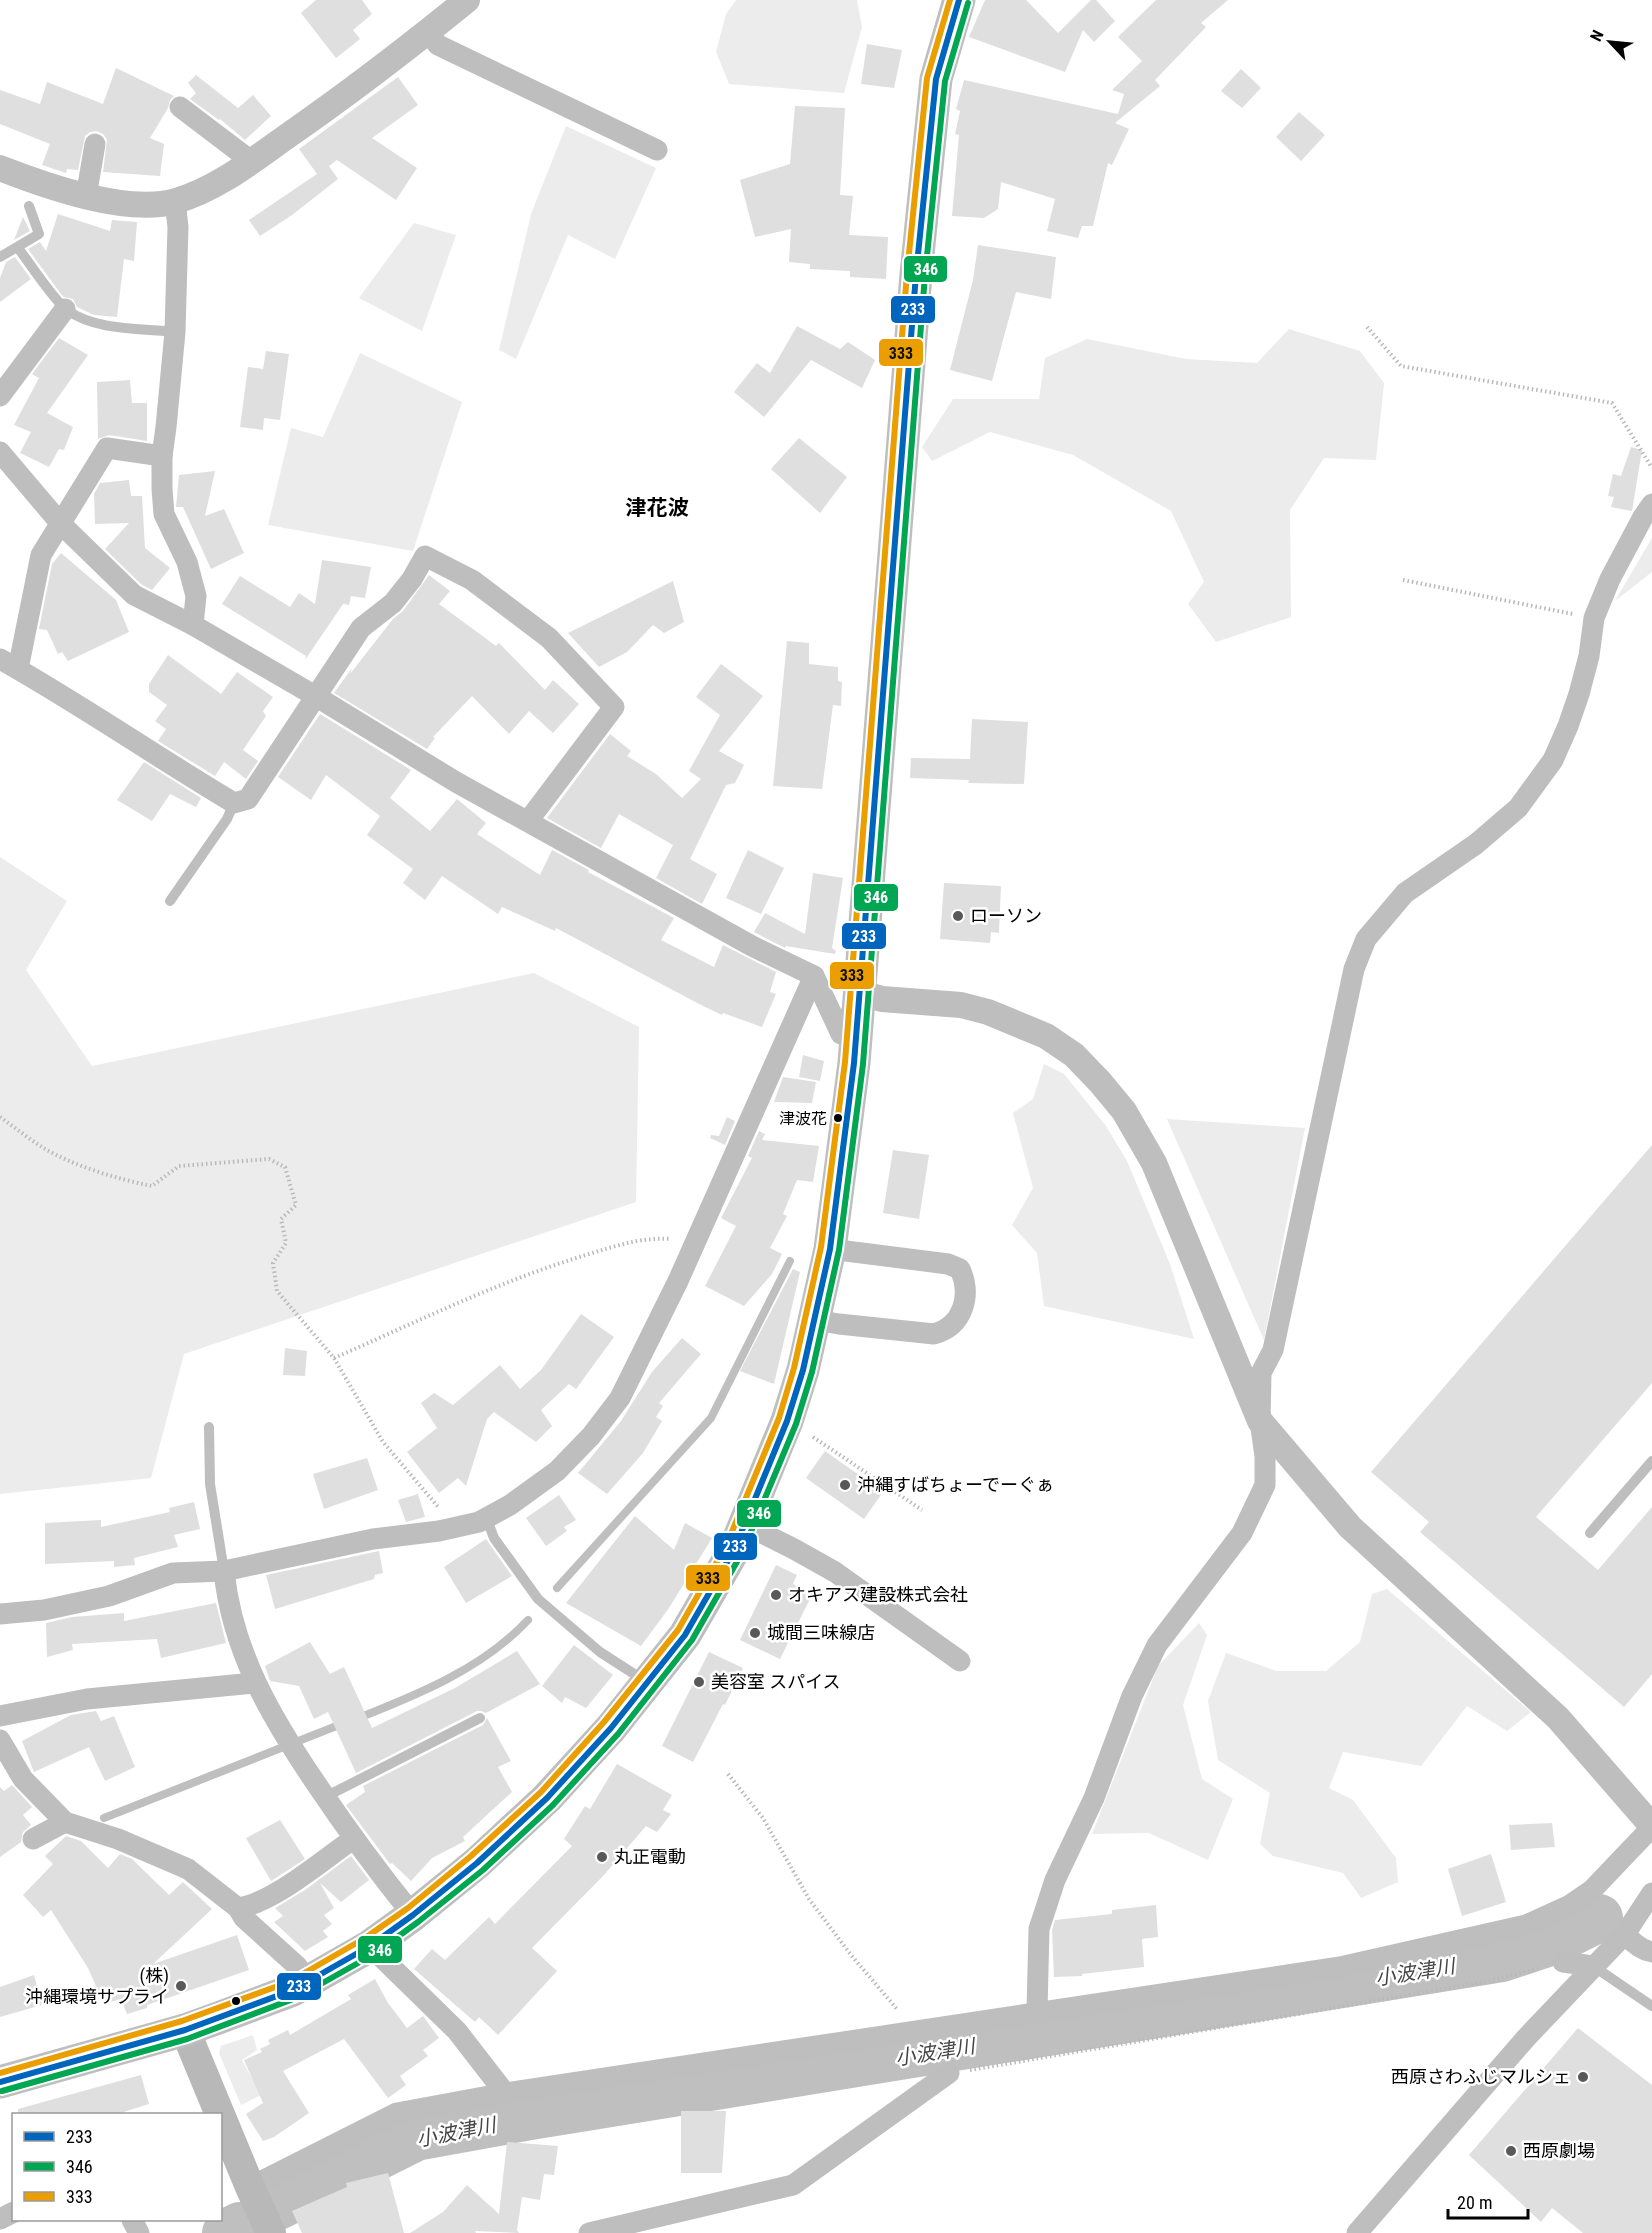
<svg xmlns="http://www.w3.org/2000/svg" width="1652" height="2233" font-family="'Roboto Condensed','Noto Sans JP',sans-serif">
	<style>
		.green { fill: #ececec }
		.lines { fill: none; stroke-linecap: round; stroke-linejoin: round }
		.stream { stroke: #bfbfbf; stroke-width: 8 }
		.river { stroke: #bfbfbf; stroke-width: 48 }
		.building { fill: #dfdfdf }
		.path { stroke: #b9b9b9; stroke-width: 4; stroke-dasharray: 1.5 3; stroke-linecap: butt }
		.service { stroke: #bebebe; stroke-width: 10 }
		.minor { stroke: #bebebe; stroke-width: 21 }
		.tertiary { stroke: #bebebe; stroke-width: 26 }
		.secondary { stroke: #b8b8b8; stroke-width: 30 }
		.primary { stroke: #bebebe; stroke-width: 33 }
		.bus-1-casing { stroke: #fff; stroke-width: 10 }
		.bus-2-casing { stroke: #fff; stroke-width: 10 }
		.bus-3-casing { stroke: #fff; stroke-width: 10 }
		.bus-1 { stroke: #0065bd; stroke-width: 6 }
		.bus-2 { stroke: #00a651; stroke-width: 6 }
		.bus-3 { stroke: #eb9e00; stroke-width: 6 }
		.poi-dot { fill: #595959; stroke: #fff; stroke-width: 2 }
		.bus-dot { fill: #000; stroke: #fff; stroke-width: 2 }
		.labels { text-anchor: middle; stroke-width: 5; stroke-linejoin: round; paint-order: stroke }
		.bus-label { font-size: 16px; fill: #000; stroke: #fff; text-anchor: end }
		.poi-label { font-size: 18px; fill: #000; stroke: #fff; text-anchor: start }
		.water-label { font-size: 20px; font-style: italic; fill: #444; stroke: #fff }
		.quarter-label { font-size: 21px; font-weight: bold; fill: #000; stroke: #fff }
		.line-badge { stroke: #fff; stroke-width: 2 }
		.badge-label { font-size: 16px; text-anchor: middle; font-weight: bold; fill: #fff }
		.pale-badge-label { font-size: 16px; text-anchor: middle; font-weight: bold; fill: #111 }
	</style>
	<rect width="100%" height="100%" fill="#fff"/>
	<g class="green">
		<path d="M736,0H857L862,27L844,93L729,84L716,52L726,14Z"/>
		<path d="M566,126L656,168L615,259L568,235L516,359L499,350L531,214Z"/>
		<path d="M414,223L456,235L422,331L359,298Z"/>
		<path d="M1289,329L1360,351L1384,383L1376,460L1324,458L1290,510L1291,617L1216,642L1188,604L1204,582L1171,511L1073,455L990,432L932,461L922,447L953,399H1039L1045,358L1087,339L1186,359L1257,363Z"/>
		<path d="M360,353L462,402L413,551L268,525L291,428L323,437Z"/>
		<path d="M1652,538V572L1615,601Z"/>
		<path d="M0,857L67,901L26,970L92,1066L534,973L639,1027L636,1202L184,1354L151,1478L0,1494Z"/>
		<path d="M1044,1064L1064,1074L1106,1126L1127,1161L1170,1264L1194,1339L1044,1306L1037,1253L1012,1225L1033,1188L1013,1113L1033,1099Z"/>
		<path d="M1167,1119L1305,1128L1264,1340Z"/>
		<path d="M1387,1589L1531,1712L1507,1731L1467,1706L1421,1766L1343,1752L1329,1788L1353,1800L1396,1858L1398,1882L1361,1898L1343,1873L1273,1856L1260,1844L1270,1793L1218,1760L1208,1701L1226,1653L1276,1671H1326L1360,1642L1372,1594Z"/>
		<path d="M1199,1623L1207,1635L1183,1705L1202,1779L1233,1799L1208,1860L1149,1833L1092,1834L1158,1666Z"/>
		<path d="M253,2035L257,2050L242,2060L261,2095L241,2105L219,2053L221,2046Z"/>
	</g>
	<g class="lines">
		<g class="stream">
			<path d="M557,1588L711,1418L790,1261"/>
			<path d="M356,1719C417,1695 482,1669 528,1620"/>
			<path d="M104,1818L344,1723"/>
		</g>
		<g class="river">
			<path d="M278,2206L416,2137L531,2116L1502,1958L1553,1941L1599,1918"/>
			<path d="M226,2233L240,2226"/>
		</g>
	</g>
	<g class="building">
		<path d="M316,0H362L372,14L353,30L360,39L336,58L301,13Z"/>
		<path d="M985,0H1026L1058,33L1091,0H1096L1115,21L1094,42L1083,30L1065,72L969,37Z"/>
		<path d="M1156,0H1228L1201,23L1206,27L1155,80L1160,86L1115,123L1129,129L1112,165L1108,163L1093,226H1082L1078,238L1047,231L1055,199L1001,182L998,209L984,218L952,216L959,135L955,134L960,111L956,109L964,80L1118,114L1124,94L1112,90L1142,61L1118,37Z"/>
		<path d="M867,44L902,50L894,88L861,84Z"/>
		<path d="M116,68L174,96L170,100L168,108L150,138L164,144L160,176L103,172L107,140L104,135L97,131L90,132L85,136L78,170L67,169L66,173L42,165L50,144L0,124V90L40,104L47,82L103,104Z"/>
		<path d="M1241,69L1261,88L1242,108L1221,91Z"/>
		<path d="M196,75L238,108L253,95L271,116L245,140L220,119L219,120L190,99L196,93L188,83Z"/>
		<path d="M398,77L418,105L372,138L417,168L396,200L337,160L325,169L329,166L338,179L292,215L260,236L249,220L317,174L299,149Z"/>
		<path d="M795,106L845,108L840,195L853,196L849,235L888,237L886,279L850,277V271L810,269V264L789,262L791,229L755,237L740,180L790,164Z"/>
		<path d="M1299,112L1325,135L1301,161L1276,137Z"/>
		<path d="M58,214L110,231L112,220L137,222L134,261L124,259L117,317L94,315L77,307L73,299L64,297L61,294L28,249L40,242L46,251Z"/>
		<path d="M23,217L30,231L14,240Z"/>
		<path d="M978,245L1056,257L1051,299L1016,292L992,381L950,370L973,280Z"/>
		<path d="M15,257L31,279L0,302V278L6,262Z"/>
		<path d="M797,326L840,349L848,342L875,360L862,388L811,360L764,417L734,392L757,363L770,373Z"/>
		<path d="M59,338L88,355L47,413L73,427L64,450L59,449L49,467L20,453L31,432L14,425L39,378L32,374Z"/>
		<path d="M266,351L289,354L280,420L264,418L263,430L240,427L248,367L263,369Z"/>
		<path d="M130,380L132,403H147V441L109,435L98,439L97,382Z"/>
		<path d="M799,438L847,477L820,513L771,469Z"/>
		<path d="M1631,447L1642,450L1632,511L1611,507L1614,497L1608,496L1613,474L1621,476Z"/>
		<path d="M215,471L205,516L224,509L244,553L211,569L183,507H176L179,475Z"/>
		<path d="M129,480L131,496H142L145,548L170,568L152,590L141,584L105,549L129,523L95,524L94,494L100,483Z"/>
		<path d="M61,553L116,600L129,632L68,661L62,652L58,654L47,630L39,629L52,564Z"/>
		<path d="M322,560L371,567L365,598L351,596L349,605L343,604L305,660L306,656L222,604L240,576L290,607L299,593L315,604Z"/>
		<path d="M429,575L450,591L439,604L496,646L499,643L545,690L553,680L579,704L553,733L529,711L509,734L472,696L433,737L435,738L427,749L334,693L352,668L350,674L393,619L403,611Z"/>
		<path d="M673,581L684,622L664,633L653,625L627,652L599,667L568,633Z"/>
		<path d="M787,641L809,643V664L838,667V681L842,682L841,706L833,705L822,789L773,786Z"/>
		<path d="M168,655L221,694L237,672L273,697L263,711L266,716L243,750L258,761L246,779L224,762L215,776L158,741L166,729L155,721L167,705L149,692V684Z"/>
		<path d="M721,664L763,696L719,751L744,765L735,783L726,785L690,859L717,874L702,904L656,878L673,845L619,814L601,848L547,818L610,734L631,751L627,756L656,774L682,798L701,779L689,771L720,715L696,697Z"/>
		<path d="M320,714L411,770L390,798L430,831L457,799L486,823L477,834L540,875L552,850L589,870L588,872L674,918L661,940L714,967L723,945L776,972L770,992L776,994L762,1027L723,1013L722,1015L701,1005L556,928L555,931L502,907L498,914L442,876L425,900L403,883L413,869L367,835L380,816L326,775L311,800L278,777Z"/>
		<path d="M972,719L1028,722L1024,784L968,783L969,780L910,778L911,758L970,759Z"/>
		<path d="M144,762L201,798L196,807L170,794L152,821L117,800Z"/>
		<path d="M748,850L784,868L761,914L726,898Z"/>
		<path d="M813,873L843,878L832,948L836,951L835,954L786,946L785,948L754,932L765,913L805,934Z"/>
		<path d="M944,883L1001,886L999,933L991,932L990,943L940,939Z"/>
		<path d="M803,1055L824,1061L820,1081L799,1077Z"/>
		<path d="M783,1077L816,1082L812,1103L774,1102Z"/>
		<path d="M727,1117L735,1121L725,1145L710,1138L711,1135L719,1136Z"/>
		<path d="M759,1131L765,1134L762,1140L819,1146L813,1182L797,1180L783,1214L787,1216L770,1248L782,1254L772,1274L744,1306L705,1286L736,1226L721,1218L752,1158L748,1156Z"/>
		<path d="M1652,1145V1383L1536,1517L1598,1570L1652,1507V1674L1624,1707L1420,1532L1429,1522L1371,1472Z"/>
		<path d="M893,1150L929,1155L919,1219L883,1213Z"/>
		<path d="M793,1269L800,1272L774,1384L740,1371Z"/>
		<path d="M581,1314L614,1337L576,1389L569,1384L541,1410L552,1426L536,1442L494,1412L487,1419L466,1486L458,1478L439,1493L407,1452L437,1428L421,1403L434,1393L453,1405L500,1365L520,1389L541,1370Z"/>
		<path d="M682,1338L701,1354L659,1403L663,1406L656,1417L662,1421L643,1453L607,1494L578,1473L621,1421L652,1372Z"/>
		<path d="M285,1348L307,1351L305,1376L283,1375Z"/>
		<path d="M825,1451L883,1492L864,1519L806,1478Z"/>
		<path d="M367,1458L378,1490L324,1509L313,1474Z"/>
		<path d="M418,1494L425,1517L406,1522L398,1500Z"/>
		<path d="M559,1495L576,1520L564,1527L567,1531L546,1546L526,1518Z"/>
		<path d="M194,1502L200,1529L174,1535L178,1547L134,1558L135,1565L114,1567V1561L45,1564V1523L101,1520V1527L170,1512L169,1508Z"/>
		<path d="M635,1516L674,1550L685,1523L712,1538L669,1608L641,1646L566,1603Z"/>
		<path d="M486,1539L512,1576L466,1603L444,1567Z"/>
		<path d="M379,1551L383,1573L375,1575L374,1579L275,1609L266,1575Z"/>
		<path d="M776,1565L797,1575L793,1584L813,1593L780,1659L740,1640Z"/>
		<path d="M216,1603L226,1643L161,1658L157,1639L72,1644L73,1650L47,1657L46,1623L72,1617L124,1613V1621Z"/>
		<path d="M310,1642L330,1674L344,1667L372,1728L455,1688L517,1651L540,1684L486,1713L481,1711H477L356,1773L328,1712L314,1719L299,1686L270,1681L265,1666Z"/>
		<path d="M574,1645L613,1675L586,1708L565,1697L562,1703L542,1686Z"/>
		<path d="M709,1652L743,1668L725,1705L723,1704L693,1762L662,1746Z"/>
		<path d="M96,1711L101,1721L114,1716L135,1767L105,1781L89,1747L34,1772L22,1741L71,1715Z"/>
		<path d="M487,1718L511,1761L498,1767L512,1792L463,1837L465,1841L432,1858L411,1881L392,1863L390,1864L346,1805L365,1792L363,1786L483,1725Z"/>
		<path d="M617,1764L672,1795L663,1810L671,1814L657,1832L646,1826L604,1875L532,1948L557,1971L498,2035L479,2017L475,2022L414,1969L432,1949L445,1960L489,1917L495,1924L572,1846L564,1839L585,1806L590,1809Z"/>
		<path d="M12,1785L32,1807L23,1815L31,1825L23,1832L21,1842L0,1857V1787L4,1791Z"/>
		<path d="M280,1820L305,1859L271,1881L246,1838Z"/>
		<path d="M1552,1823L1555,1847L1511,1850L1509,1825Z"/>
		<path d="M66,1836L81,1841L108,1868L120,1854L132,1859L169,1895L183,1882L212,1909L153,1964L237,1935L249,1970L147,2005V2008L127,2014L121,1999L104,2004L88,1968L51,1910L43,1917L23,1895L53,1864L45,1856Z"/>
		<path d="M1491,1854L1506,1902L1462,1916L1448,1869Z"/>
		<path d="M351,1856L369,1880L341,1902L320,1883L334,1908L324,1915L332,1924L323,1931L328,1937L305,1951L274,1922L283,1916L275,1908L305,1890Z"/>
		<path d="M1156,1905L1158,1937L1142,1939L1144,1967L1082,1974V1976L1054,1977L1052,1930L1055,1920L1112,1914V1910Z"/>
		<path d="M34,1975L42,2005L0,2017V1987Z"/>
		<path d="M375,1979L388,2003L407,2028L423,2016L439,2038L423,2050L428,2056L400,2076L406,2085L388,2098L344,2039L283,2071L309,2113L274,2137L263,2141L246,2114L263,2103L244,2060L262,2052L260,2049L270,2044L268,2040L288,2030L290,2035L351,1999L348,1995Z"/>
		<path d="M1578,2028L1652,2085V2233H1583L1552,2208L1541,2222L1469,2155Z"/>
		<path d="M141,2075L149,2104L114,2115H18V2109Z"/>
		<path d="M681,2111H726L722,2173H681Z"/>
		<path d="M507,2142L558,2146L554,2175L544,2174L540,2200L522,2197L517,2230L519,2233L475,2231L476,2233H410L443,2212L467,2185L499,2214Z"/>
		<path d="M388,2173L404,2233H302L292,2211L347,2187L346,2183Z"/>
	</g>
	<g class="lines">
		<g class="path">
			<path d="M1367,327L1401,366L1612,403L1652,468"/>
			<path d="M1403,580L1573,614"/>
			<path d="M0,1117C14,1127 28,1138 42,1147C73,1166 117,1179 152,1186L179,1166L269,1159L285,1167L296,1205L281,1219L286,1243L273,1263L277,1291L334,1358L383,1442L439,1508"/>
			<path d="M334,1358C417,1322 499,1281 586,1255C615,1246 641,1237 671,1239"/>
			<path d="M813,1437L922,1510"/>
			<path d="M728,1774L763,1818L809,1899L851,1955L897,2009"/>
			<path d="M970,2070L1485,1982L1541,1968"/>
		</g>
		<g class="service">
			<path d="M18,248C29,262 54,301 67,310C96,331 141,328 175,332"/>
			<path d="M0,257L39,234L29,206"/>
			<path d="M170,901L227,819L234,803"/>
			<path d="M209,1427L210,1484L224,1571"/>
			<path d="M486,1517L494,1538L538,1599L600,1652L645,1681"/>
			<path d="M1590,1533L1652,1461"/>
			<path d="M325,1797L480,1718"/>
			<path d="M1593,1966L1652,2006"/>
		</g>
		<g class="minor">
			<path d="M427,31L438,45L657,150"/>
			<path d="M180,107L251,161"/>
			<path d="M86,197L95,144"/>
			<path d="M175,201L178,227L175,332L166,427L162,456V489L164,514L187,562L196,596L193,625"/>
			<path d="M0,396L65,309"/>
			<path d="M0,452L61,524L134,595L193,625L317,697L456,782L752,946L814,976L841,1034L852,1011"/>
			<path d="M0,659C80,704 155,756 234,803L248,799L361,628L393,603L412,579L425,556L472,580L549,638L614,707L528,821"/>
			<path d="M18,669L41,555L107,448L162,456"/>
			<path d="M815,1320L839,1324L934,1334C963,1326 972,1296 960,1269L948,1264L830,1249"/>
			<path d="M744,1524L794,1549L835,1572L960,1661"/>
			<path d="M224,1571C232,1651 271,1717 315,1782C346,1828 378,1872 413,1915"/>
			<path d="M0,1614L44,1610L109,1596L173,1573L224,1571L373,1539L439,1531L479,1522L510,1505L557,1471L591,1436L620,1398L678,1281L814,976"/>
			<path d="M0,1716L87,1699L254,1683"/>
			<path d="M0,1740L23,1779L65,1822L118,1839L188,1869L238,1908L244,1918L297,1966L308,1981"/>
			<path d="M33,1839L65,1822"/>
			<path d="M238,1908C273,1903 323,1860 353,1839"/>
			<path d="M1625,1934C1632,1942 1641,1950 1652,1952"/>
			<path d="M370,1946L457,2031L505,2093"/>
			<path d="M1563,1962L1593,1966"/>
			<path d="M1037,2011L1039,1929L1055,1880L1094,1798L1132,1696L1157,1645L1242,1533L1265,1485V1456L1260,1421L1261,1373L1273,1350L1354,969L1366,939L1405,893L1476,844L1518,808L1553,760L1568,726L1579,694L1589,656L1594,618L1610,579L1643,517L1652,504"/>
			<path d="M250,2187L397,2113L505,2093L1340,1967L1526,1925L1570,1905L1592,1890L1652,1827"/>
			<path d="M0,2219L14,2212"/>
			<path d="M132,2220L139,2233"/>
			<path d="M589,2233L793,2185L949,2073"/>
			<path d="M1357,2233L1526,2038L1625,1934L1652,1893"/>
		</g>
		<g class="tertiary">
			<path d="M0,168C46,186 127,215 176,201C217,189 252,161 286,137C348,94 408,48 467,0"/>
			<path d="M861,993L882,999L961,1005L988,1012L1046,1036L1074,1055L1100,1082L1124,1111L1154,1163L1260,1421L1350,1527L1558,1718L1652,1826"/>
		</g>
		<path class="secondary" d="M185,2030L250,2187L271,2233"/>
		<path class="primary" d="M0,2082L185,2030L221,2017L293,1990L370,1946L413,1915L477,1863L547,1798L611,1728L685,1635L734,1550L787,1421L803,1370L830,1249L854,1063L916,274L936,79L959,0"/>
		<g class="bus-1-casing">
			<path id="bus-1" d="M0,2082L185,2030L293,1990L370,1946L413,1915L477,1863L547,1798L611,1728L685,1635L734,1550L787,1421L803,1370L830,1249L854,1063L916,274L936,79L959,0"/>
		</g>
		<g class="bus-2-casing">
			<path id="bus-2" d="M2,2091L187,2039L296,1998L374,1954L418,1922L483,1870L553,1805L618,1734L692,1640L742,1553L796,1424L812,1372L839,1250L863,1064L925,275L945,81L968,3"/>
		</g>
		<g class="bus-3-casing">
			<path id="bus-3" d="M0,2073L182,2021L289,1982L365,1938L408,1908L471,1856L541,1792L604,1722L678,1630L726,1546L779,1418L794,1368L821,1247L845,1062L907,273L927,78L950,0"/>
		</g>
		<use href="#bus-1" class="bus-1"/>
		<use href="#bus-2" class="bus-2"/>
		<use href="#bus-3" class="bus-3"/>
	</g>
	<g class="poi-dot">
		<circle cx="958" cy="916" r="6"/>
		<circle cx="845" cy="1485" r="6"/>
		<circle cx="776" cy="1595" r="6"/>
		<circle cx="755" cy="1633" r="6"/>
		<circle cx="699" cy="1682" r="6"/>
		<circle cx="602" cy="1857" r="6"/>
		<circle cx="181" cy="1986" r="6"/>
		<circle cx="1583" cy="2077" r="6"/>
		<circle cx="1511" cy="2151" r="6"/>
	</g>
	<g class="bus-dot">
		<circle cx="838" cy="1118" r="5"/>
		<circle cx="236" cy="2001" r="5"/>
	</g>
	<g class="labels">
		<g class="bus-label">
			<text x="827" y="1124">津波花</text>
		</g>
		<g class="poi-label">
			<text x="970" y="922">ローソン</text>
			<text x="857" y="1491">沖縄すばちょーでーぐぁ</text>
			<text x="788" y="1601">オキアス建設株式会社</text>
			<text x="767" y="1639">城間三味線店</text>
			<text x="711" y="1688">美容室 スパイス</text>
			<text x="614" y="1863">丸正電動</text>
			<text x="169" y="1982" text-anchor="end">(株)<tspan x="169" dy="21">沖縄環境サプライ</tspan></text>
			<text x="1571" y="2083" text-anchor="end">西原さわふじマルシェ</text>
			<text x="1523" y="2157">西原劇場</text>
		</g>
		<g class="water-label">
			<text transform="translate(1415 1972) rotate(-9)" y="7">小波津川</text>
			<text transform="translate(935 2052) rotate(-9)" y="7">小波津川</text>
			<text transform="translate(456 2132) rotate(-11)" y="7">小波津川</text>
		</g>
		<g class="quarter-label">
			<text x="657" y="515">津花波</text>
		</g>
	</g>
	<g class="line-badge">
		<rect x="903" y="255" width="45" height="28" rx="6" fill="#00a651"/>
		<rect x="890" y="295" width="46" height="29" rx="6" fill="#0065bd"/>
		<rect x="878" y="338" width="46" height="29" rx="6" fill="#eb9e00"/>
		<rect x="853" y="883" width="46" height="29" rx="6" fill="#00a651"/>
		<rect x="841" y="922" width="46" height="28" rx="6" fill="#0065bd"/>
		<rect x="829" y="961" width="46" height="29" rx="6" fill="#eb9e00"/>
		<rect x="736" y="1499" width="46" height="29" rx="6" fill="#00a651"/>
		<rect x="713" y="1532" width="45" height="29" rx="6" fill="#0065bd"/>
		<rect x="685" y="1564" width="46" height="28" rx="6" fill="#eb9e00"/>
		<rect x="357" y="1935" width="46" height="29" rx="6" fill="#00a651"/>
		<rect x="276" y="1972" width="46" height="29" rx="6" fill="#0065bd"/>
	</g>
	<g class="badge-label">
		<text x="926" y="275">346</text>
		<text x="913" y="315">233</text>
		<text x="876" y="903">346</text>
		<text x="864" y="942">233</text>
		<text x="759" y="1519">346</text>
		<text x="735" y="1552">233</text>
		<text x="380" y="1956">346</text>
		<text x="299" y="1992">233</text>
	</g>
	<g class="pale-badge-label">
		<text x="901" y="359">333</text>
		<text x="852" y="981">333</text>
		<text x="708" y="1584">333</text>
	</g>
	<rect x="12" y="2113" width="210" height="108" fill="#ffffff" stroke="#999999" stroke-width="1.5"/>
	<rect x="24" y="2132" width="30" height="9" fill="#0065bd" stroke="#999999" stroke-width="1.5"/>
	<text x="66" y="2143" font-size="18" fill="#000000">233</text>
	<rect x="24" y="2162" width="30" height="9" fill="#00a651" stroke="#999999" stroke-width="1.5"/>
	<text x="66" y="2173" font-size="18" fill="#000000">346</text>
	<rect x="24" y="2192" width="30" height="9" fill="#eb9e00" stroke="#999999" stroke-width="1.5"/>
	<text x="66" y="2203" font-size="18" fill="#000000">333</text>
	<g transform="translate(1610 42) rotate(296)" stroke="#ffffff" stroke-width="4.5" paint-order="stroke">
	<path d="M0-4.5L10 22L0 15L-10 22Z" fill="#000000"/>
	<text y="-9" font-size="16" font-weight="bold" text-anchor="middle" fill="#000000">N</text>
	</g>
	<path d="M1448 2209v9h80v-9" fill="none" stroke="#000000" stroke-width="3"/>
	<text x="1457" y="2209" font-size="18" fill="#000000" stroke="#ffffff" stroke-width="4.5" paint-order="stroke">20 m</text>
</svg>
